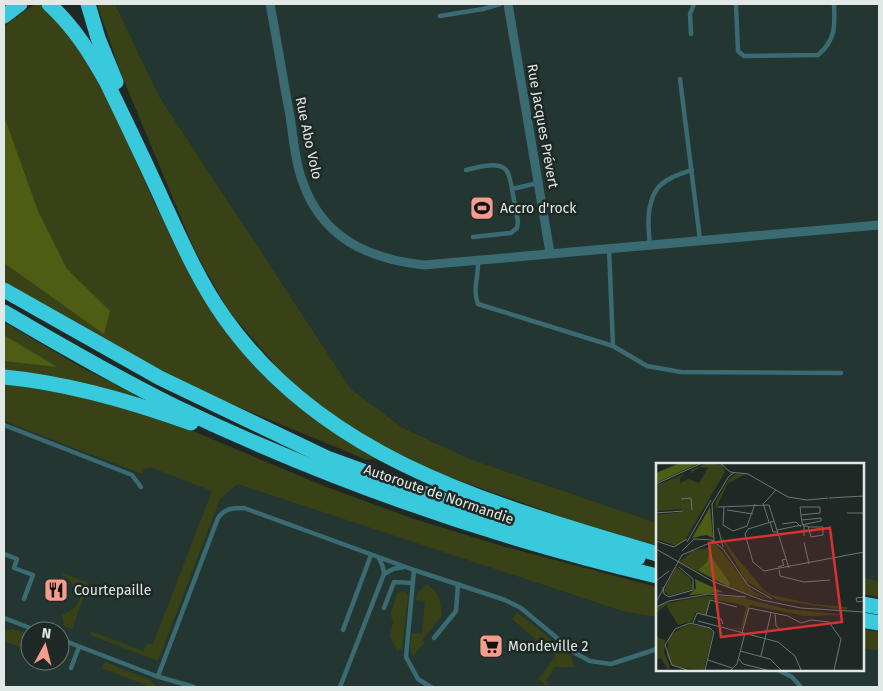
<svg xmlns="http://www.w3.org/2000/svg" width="883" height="691" font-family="'Fira Sans',sans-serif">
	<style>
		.built { fill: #233632; fill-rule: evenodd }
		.green { fill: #384216 }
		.forest { fill: #4e5c14 }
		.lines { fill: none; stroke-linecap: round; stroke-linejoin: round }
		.lane { stroke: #3a6b72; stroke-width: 4.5 }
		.street { stroke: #3a6b72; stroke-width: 9 }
		.highway { stroke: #39c9dc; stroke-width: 15 }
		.labels { text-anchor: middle; stroke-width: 5; stroke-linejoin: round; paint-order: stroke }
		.street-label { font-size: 14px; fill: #e1e8e6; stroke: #1e2926 }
		.poi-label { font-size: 14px; fill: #e1e8e6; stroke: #1e2926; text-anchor: start }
		.inset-road { fill: none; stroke: #6c7573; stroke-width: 1 }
		.view { fill: #d73232; fill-opacity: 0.15; stroke: #d73232; stroke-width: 2.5 }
		.inset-edge { fill: none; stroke: #e1e8e6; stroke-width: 2.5 }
	</style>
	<rect width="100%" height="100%" fill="#1e2926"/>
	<g class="built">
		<path d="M115,4H879V581L862,577V465H657V523L470,459L403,428L351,389L159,96Z"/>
		<path d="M4,405L625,612L657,617V670H862V648L879,651V687H4ZM30,631H60V661H30Z"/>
	</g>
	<g class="green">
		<path d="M35,4H40L53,15L86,60L119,122L154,202L178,248L302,409L327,427L376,458L367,460L222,400L141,360L4,283V26Z"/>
		<path d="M97,4H115L159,96L351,389L403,428L470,459L657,523V546L565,518L438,473L391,451L354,430L321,407L282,373L228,310L195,251L122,76Z"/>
		<path d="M4,322L79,366L134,394L133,396L4,370Z"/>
		<path d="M4,383L96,399L164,419L324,486L414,519L502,546L657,587V617L625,612L238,484L220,499L158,661L90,635L91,631L143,651L147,644H153L212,491L150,467L144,469L142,474L4,421Z"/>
		<path d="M63,573L89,583L72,629L64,626L62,615C73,611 80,604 81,592H74C73,582 71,579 62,575Z"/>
		<path d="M862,577L879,581V597L862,594Z"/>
		<path d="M427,585C441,592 440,602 442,616L422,640L425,642L413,656L410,648L412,633L422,634L425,601L416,600C417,592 420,589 427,585Z"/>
		<path d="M402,591L406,592L408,596L402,649L397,651L390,636L393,622L390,614L398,593Z"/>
		<path d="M517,612L570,655L574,667H555L546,680L548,687L538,679L556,656L512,619Z"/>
		<path d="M12,629L30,634V651L4,641V632Z"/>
		<path d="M862,629L879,632V651L862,648Z"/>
		<path d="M105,662L150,680L157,687H151L102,668Z"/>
	</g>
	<g class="forest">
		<path d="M4,116L38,211L67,269L110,311L104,334L4,263Z"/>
		<path d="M4,335L57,367L4,361Z"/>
	</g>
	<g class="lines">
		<g class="lane">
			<path d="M736,4L738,51L744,56L818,55C836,40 835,25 834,4"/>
			<path d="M440,16L483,9L500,4"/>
			<path d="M691,34L690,14L694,4"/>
			<path d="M680,79L700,240"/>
			<path d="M466,170C477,168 502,159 508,173C510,178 511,184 512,189"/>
			<path d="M473,237L511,233L517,228L518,222L512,189L538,183"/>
			<path d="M650,245C648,227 646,205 657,189C664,179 680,174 692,170"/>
			<path d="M609,248L613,346"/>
			<path d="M478,260C479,276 472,290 478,304L613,346L647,366L681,372L841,373"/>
			<path d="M4,425L132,475L141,487"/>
			<path d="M4,554L17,559L14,568L33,575L24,599"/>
			<path d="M414,570L406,657L418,679L431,687"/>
			<path d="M384,574L393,569L404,567"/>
			<path d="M384,608L394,582L413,583"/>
			<path d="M4,618L38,631"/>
			<path d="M343,630L371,555"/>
			<path d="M434,638L456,611L458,584"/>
			<path d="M60,639L156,676L194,687"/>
			<path d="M71,668L79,647"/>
			<path d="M778,670L792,677L801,687"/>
			<path d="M158,676L218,518C225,508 232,508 244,508L414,570L505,600L521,608L575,653L590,661L611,664L657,649"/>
			<path d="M340,687L384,574L383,567L379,558"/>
		</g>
		<g class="street">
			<path d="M270,4C277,41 283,79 290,116C293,135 295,162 302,180C321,237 367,259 424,265L879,225"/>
			<path d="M508,4L550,253"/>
		</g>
		<g class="highway">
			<path d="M49,4C74,27 91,54 107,83C127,124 147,166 166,208C183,245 200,283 224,317C326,462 496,505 657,554"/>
			<path d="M88,4L98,38L116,82"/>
			<path d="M4,16L20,4"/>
			<path d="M4,290L160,378L327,458L462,507L531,529L638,558"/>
			<path d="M4,312C60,345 117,378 176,407C329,480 491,537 657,576"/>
			<path d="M4,377C68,383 130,401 191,423"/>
			<path d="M862,604L879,607"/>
			<path d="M862,620L879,623"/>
		</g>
	</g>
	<defs>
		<g id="stadium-square" transform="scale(1.25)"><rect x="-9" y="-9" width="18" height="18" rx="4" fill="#f49d8c" stroke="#1e2926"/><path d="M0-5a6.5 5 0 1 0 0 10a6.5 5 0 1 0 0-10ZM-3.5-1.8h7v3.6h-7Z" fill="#111"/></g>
		<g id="restaurant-square" transform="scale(1.25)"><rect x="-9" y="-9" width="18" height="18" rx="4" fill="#f49d8c" stroke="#1e2926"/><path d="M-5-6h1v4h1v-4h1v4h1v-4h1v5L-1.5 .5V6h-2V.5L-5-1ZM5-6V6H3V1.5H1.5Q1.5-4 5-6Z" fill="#111"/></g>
		<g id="supermarket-square" transform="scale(1.25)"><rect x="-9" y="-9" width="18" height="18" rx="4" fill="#f49d8c" stroke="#1e2926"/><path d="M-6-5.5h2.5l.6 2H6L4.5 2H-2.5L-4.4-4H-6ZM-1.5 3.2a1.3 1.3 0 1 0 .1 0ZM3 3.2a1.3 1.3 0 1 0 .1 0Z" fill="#111"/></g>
	</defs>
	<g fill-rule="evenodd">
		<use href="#stadium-square" x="482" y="208"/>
		<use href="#restaurant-square" x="56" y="590"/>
		<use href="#supermarket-square" x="491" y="646"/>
	</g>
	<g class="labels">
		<g class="street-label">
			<text transform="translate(543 126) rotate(80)" y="5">Rue Jacques Prévert</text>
			<text transform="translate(309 138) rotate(78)" y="5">Rue Abo Volo</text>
			<text transform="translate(439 494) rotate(19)" y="5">Autoroute de Normandie</text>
		</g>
		<g class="poi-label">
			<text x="500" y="213">Accro d'rock</text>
			<text x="74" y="595">Courtepaille</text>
			<text x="508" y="651">Mondeville 2</text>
		</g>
	</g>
	<g transform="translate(656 463)">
		<rect width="208" height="208" fill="#1e2926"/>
		<path d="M51,0L66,2L69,9L29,77L21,83L0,76V52L27,49L26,46L0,48V22L29,11L24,15V20L32,16L43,20L52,5L44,4L35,10V7ZM80,11H90L72,20L59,48L66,73L77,90L108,127L116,132L157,141L191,144V147L121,137L90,118L67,78L59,48L60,38L73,16ZM58,79L97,128L112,136L79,127L23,99L36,88L51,85ZM20,104L34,115L37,126L13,133L8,127ZM48,133L83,134L131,146L191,152L149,153L94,142L86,167L76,165H85L90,144L82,141L55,136L50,152L40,149L36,158L22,162L10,142L0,150V145L6,141ZM32,161L54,165L57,169L48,207L24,205L16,202L11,193L13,173ZM0,174L9,177L8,189L14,203L12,207L5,195L0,197Z" fill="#384216"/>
		<path d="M24,0H43L0,20V10ZM54,44L57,75L50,72L36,75ZM53,91L74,120L73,124L42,107L51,99ZM39,116L67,129L33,132L40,125Z" fill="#4e5c14"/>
		<path class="inset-road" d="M64,0L74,9L92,11L132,34L151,37L172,35M0,21L46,0M173,35L208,33M25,36L35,35L36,47M107,40L113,59M108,40L120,27M62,44L113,42L133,105M68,44L67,62L77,68L91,63L99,41M71,47L97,51M0,50L27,48M191,50H208M145,52L164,50V44H144L145,52L146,59L148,63M118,58L92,66L89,71L97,99L108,108L208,89M114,59L117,69H122M126,61L140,59L145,64M62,65L67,84M121,67L165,58V55L146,57M148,73V63H152L155,74L167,72V64H153M0,78L18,84L31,76M31,79L55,37M148,79L153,101M0,86L56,118L106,137L145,145L208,149M26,88L38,76L56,77L67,86L92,122L116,136M0,100V131M122,104L128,102L126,97L130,96M123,107L124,113L148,119L174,117M0,118L13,108M7,124L8,131L13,134L37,127V116L23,104M208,134L200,135L201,139L208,138M0,139L26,92L58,78L56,41L73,13L78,10M0,144L13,138L52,131L90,134M119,151L120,163L125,167M50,152L54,137L81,144M42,158L122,179L139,193L145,207M37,160L41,150L65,156L67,161M86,170L93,145L132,153L145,160L155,157L173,159L185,176L178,207M84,188L114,196L125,207M105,193L115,150M83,196L87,201L111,207M52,197L76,205M31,207L16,202L9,182L19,166L34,160L54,165L58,169L49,207M75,207L81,201L89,170"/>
		<path class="view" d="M174,65L186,159L65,174L53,80Z"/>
		<rect width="208" height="208" class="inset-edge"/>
	</g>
	<rect width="883" height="691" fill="none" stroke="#e1e8e6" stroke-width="10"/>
	<g transform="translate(45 646) rotate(7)"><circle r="24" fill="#1e2926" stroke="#6c7573"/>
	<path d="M0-4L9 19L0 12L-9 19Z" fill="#f49d8c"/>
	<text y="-8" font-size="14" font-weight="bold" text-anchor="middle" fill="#e1e8e6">N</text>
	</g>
</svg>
